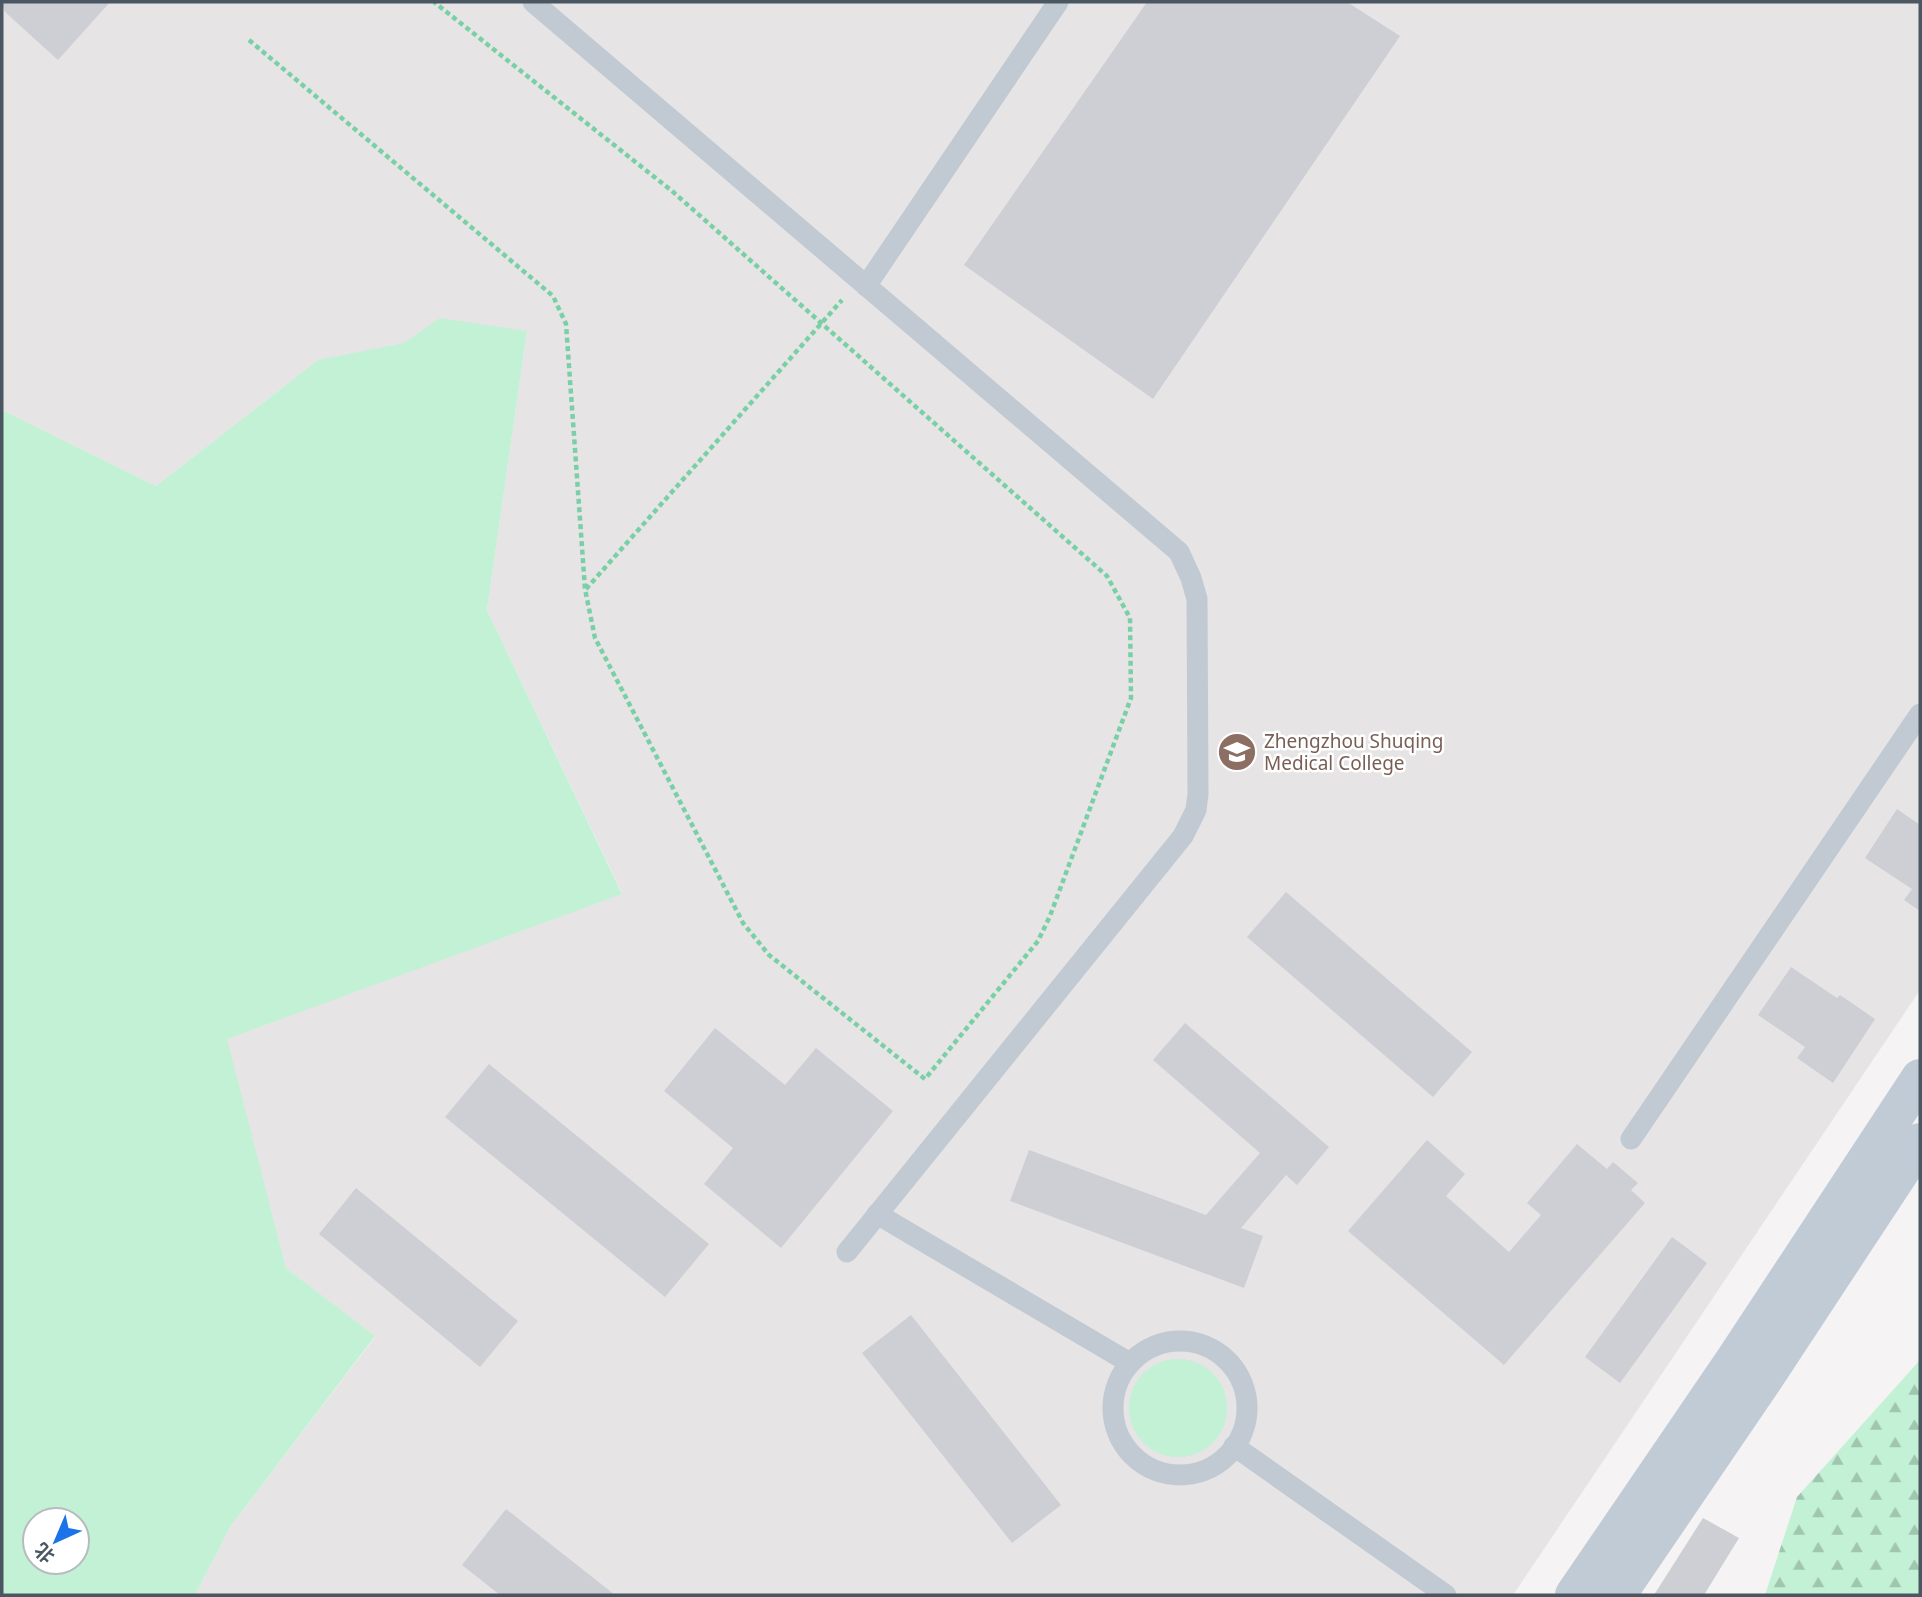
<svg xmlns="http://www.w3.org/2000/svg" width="1922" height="1597" font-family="'Noto Sans','Noto Sans SC',sans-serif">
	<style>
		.education { fill: #e6e4e5 }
		.green { fill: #c3f1d5; fill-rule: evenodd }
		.forest { fill: url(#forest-firs) }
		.building { fill: #cdcfd5 }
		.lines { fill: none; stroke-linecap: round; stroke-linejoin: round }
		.path { stroke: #7ad0a6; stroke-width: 4.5; stroke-dasharray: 5 3.5; stroke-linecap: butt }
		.lane { stroke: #c1cad2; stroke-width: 21 }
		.secondary { stroke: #c1cbd6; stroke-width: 38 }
		.labels { text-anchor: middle; stroke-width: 5; stroke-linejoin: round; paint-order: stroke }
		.education-label { font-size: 19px; fill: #785e54; stroke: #fff; text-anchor: start }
	</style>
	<defs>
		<pattern id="forest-firs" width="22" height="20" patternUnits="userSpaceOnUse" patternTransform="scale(1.75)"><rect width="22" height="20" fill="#c3f1d5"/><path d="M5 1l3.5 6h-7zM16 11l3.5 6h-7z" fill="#a0c6b0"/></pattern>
	</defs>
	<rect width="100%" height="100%" fill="#f5f3f3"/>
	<path class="education" d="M2,2H1920V990L1513,1595H195L230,1527L375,1337L286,1268L226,1039L622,893L487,610L527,331L379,361L318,360L156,486L2,410Z"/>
	<g class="green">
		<path d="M440,318L527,331L487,610L622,894L227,1039L286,1268L375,1336L230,1527L195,1595H2V410L156,486L318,360L404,343ZM35,1520H77V1562H35Z"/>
		<circle cx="1178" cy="1408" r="49"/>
	</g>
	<path class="forest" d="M1920,1360V1595H1765L1797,1497Z"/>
	<g class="building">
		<path d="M2,2H110L58,60L5,12Z"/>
		<path d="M1147,2H1347L1400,36L1153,399L964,265Z"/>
		<path d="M1897,809L1920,825V911L1904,900L1912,889L1865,858Z"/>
		<path d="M1286,892L1472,1052L1433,1097L1247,937Z"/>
		<path d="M1791,967L1837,998L1840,995L1875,1019L1833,1083L1797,1058L1805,1047L1758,1015Z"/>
		<path d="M1185,1023L1329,1147L1297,1185L1286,1175L1241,1228L1263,1236L1244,1288L1010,1201L1029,1150L1206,1215L1260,1153L1153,1060Z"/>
		<path d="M715,1028L785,1085L816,1048L893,1111L781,1248L704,1184L733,1148L664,1091Z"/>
		<path d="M489,1064L709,1244L665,1297L445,1117Z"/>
		<path d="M1427,1140L1465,1174L1446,1196L1509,1252L1541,1215L1527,1203L1577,1144L1607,1169L1613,1162L1638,1183L1631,1190L1645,1203L1504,1365L1348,1231Z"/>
		<path d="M356,1188L518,1321L480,1367L319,1234Z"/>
		<path d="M1672,1237L1707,1263L1620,1383L1585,1357Z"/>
		<path d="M911,1315L1061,1505L1012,1543L862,1353Z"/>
		<path d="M506,1509L615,1595H500L462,1565Z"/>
		<path d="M1703,1518L1739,1538L1704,1595H1654Z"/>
	</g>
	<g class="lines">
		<g class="path">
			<path d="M249,40L553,296L566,324L585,589L595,638L743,923L769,955L925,1079L1038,941L1050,916L1131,698L1130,618L1107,576L672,191L434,2"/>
			<path d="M586,589L842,300"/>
		</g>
		<g class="lane">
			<path d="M533,2L1179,552L1191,578L1197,599L1198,794L1196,810L1183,836L847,1252"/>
			<path d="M866,286L1058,2"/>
			<path d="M1631,1139L1920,714"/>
			<path d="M877,1214L1130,1363"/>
			<circle cx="1180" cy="1408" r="67"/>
			<path d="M1234,1446L1446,1595"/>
		</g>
		<g class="secondary">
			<path d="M1574,1595L1735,1359L1920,1078"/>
			<path d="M1617,1595L1764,1379L1920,1142"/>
		</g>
	</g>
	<defs>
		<g id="university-disc" transform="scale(2.0125)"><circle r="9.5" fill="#8d6e63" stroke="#fff"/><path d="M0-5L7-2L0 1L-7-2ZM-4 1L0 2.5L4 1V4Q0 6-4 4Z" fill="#fff"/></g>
	</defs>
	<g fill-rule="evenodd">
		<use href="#university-disc" x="1237" y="752"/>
	</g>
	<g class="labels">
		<g class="education-label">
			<text x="1264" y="748">Zhengzhou Shuqing<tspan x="1264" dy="22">Medical College</tspan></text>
		</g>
	</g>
	<rect width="1922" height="1597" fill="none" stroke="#4a5661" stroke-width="7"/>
	<g transform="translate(56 1541) rotate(224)"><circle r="33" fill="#ffffff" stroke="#b7bbc0" stroke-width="2"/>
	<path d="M0-5L12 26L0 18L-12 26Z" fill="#1a73e8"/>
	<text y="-10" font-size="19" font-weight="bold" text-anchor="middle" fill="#4a5661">北</text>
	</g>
</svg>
